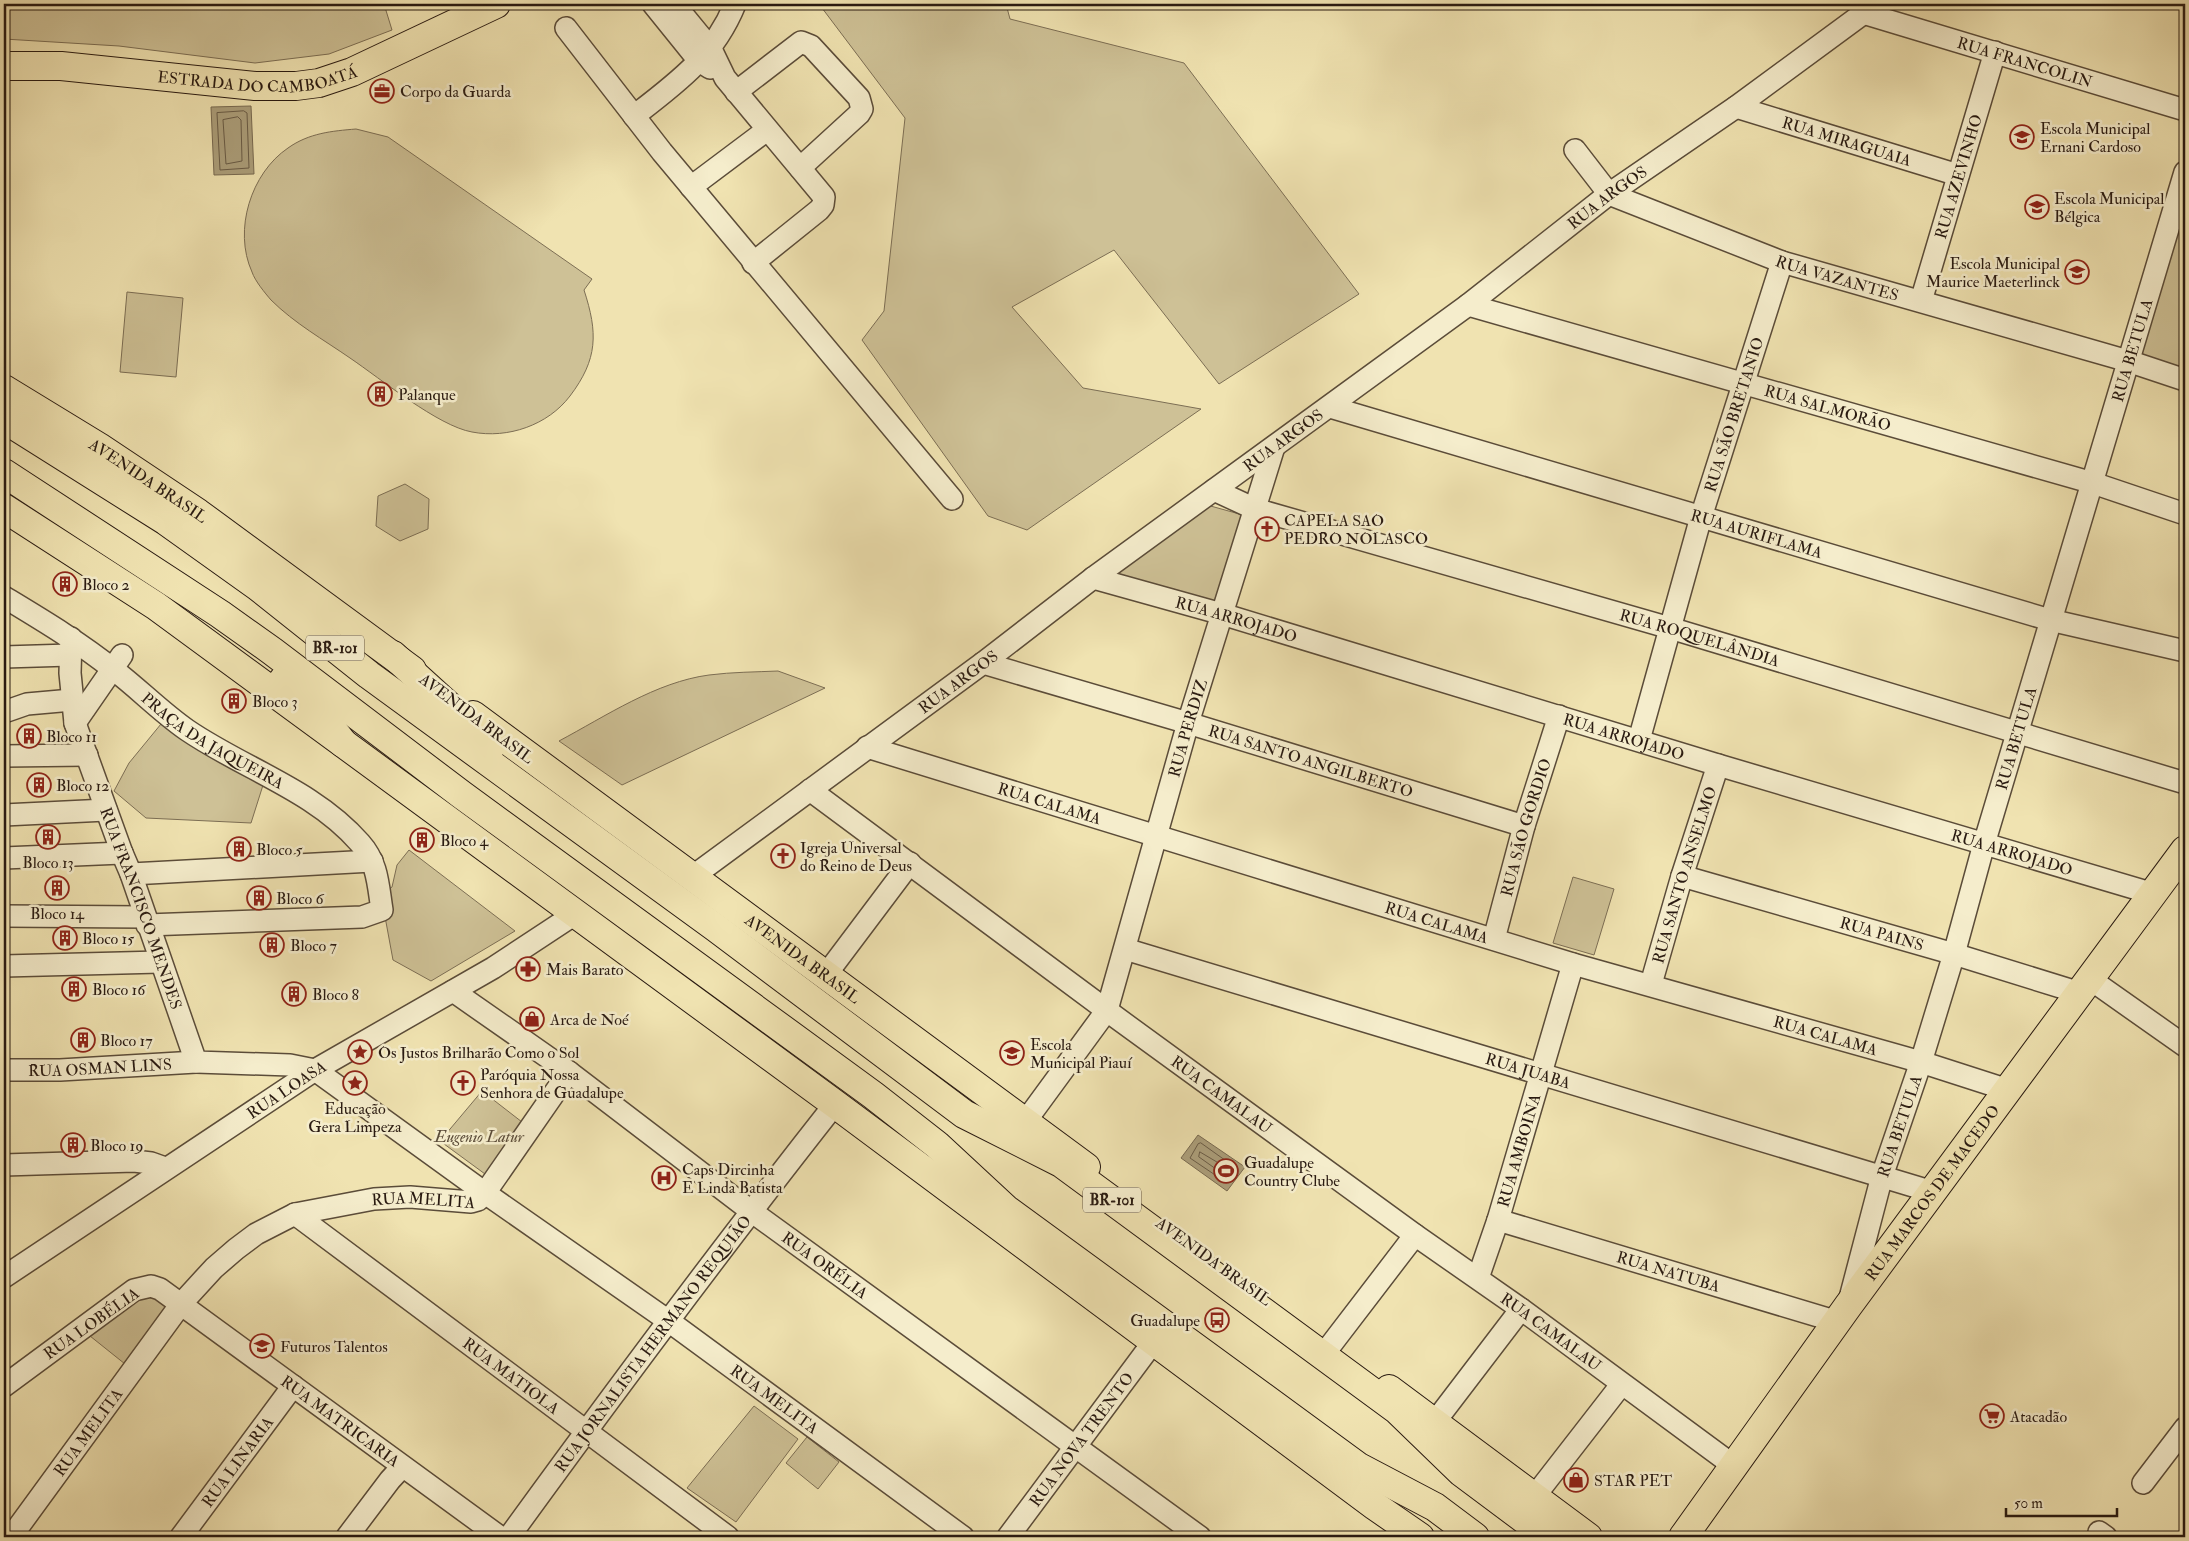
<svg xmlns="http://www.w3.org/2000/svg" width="2189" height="1541" font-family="'IM FELL Double Pica',serif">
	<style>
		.green { fill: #cec196; stroke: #7c6e54 }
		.water { fill: #ac9f7b; stroke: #786a51 }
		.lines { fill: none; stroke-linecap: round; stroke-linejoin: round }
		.shore { stroke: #6a5c46; stroke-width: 1 }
		.minor-casing { stroke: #5b4c39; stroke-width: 24 }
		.major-casing { stroke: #291a11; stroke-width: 30 }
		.highway-casing { stroke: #291a11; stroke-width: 30 }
		.minor { stroke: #f5edcc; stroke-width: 21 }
		.major { stroke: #f0e3b1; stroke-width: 28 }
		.highway { stroke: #f0e3b1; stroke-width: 28 }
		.labels { text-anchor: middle; stroke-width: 5; stroke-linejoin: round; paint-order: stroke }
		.shield { fill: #f5edcc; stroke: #665949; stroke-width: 1 }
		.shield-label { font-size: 15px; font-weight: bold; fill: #291a11 }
		.street-label { font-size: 16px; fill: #291a11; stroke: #f5edcc }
		.poi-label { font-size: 16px; fill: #291a11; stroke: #f5edcc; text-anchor: start }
		.park-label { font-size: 16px; font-style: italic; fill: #5b4c39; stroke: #f5edcc }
	</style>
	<rect width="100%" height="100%" fill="#f0e3b1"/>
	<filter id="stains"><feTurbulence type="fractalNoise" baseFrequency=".004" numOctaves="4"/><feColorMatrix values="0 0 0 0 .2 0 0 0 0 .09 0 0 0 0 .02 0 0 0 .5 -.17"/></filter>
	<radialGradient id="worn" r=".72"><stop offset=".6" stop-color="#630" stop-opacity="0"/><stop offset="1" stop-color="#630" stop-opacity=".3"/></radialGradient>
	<g class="green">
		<path d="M4,4H384L392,30L329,54L255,63L119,46L4,39Z"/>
		<path d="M819,4H1006L1010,19L1184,63L1359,294L1219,384L1114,250L1012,307L1083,388L1201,409L1027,530L988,516L862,340L884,311L905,118Z"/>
		<path d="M356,129L388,137L592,279L584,290C598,333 598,359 570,396C548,425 508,439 472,432C438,426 381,379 350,358C324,340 294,323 271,300C265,293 255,281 252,272C233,230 251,173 288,148C309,133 332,131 356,129Z"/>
		<path d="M2185,203V373L2138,359Z"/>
		<path d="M127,292L183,298L176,377L120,372Z"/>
		<path d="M405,484L429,499L428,529L400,541L376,526L378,496Z"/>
		<path d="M1207,505L1243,515L1217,605L1100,580Z"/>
		<path d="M778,671L825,688L622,785L559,741C606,716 656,682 709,675C732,672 756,672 778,671Z"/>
		<path d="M161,724L264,782L251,823L146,818L114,791L129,763Z"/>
		<path d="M409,850L515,931L431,981L393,960L381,895L392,887L397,865Z"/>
		<path d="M1573,877L1614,889L1594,955L1553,943Z"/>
		<path d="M482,1091L522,1122L485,1174L440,1141Z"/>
		<path d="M145,1289L169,1308L125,1364L85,1332Z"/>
		<path d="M754,1406L798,1439L736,1522L687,1488Z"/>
		<path d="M807,1437L839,1462L818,1489L786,1463Z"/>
	</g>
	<g class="water">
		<path d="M251,106L254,174L214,175L211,107Z"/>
		<path d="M1198,1135L1245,1167L1227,1191L1181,1158Z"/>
	</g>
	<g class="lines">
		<g class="shore">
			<path d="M244,111L247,113L249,168L220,170L217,113Z"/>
			<path d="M238,117L241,120L242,161L226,164L223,120Z"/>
			<path d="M1201,1143L1236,1168L1227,1183L1190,1158L1198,1144Z"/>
			<path d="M1200,1152L1227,1168V1172L1223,1174L1199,1157Z"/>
		</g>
		<g class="minor-casing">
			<g id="minor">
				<path d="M653,4L699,61L710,68"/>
				<path d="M674,4L711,49L725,78L824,197L823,205L819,210L753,263"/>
				<path id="s1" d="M1863,13L2185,110"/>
				<path d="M566,28L662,152L952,499"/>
				<path d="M736,92L801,42L811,46L859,98L862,109L859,114L800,168"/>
				<path id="s2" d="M1736,107L1958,175"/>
				<path d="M634,116C677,83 714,56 735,4"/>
				<path id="s3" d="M1575,150L1609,194L1782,262L2128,361L2185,380"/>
				<path d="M691,187L767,130"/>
				<path id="s4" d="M1921,301L1995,52"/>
				<path id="s5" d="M1468,305L2093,483L2185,514"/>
				<path id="s6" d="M1330,407L2050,620L2185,651"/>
				<path id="s7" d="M1214,490L1255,509L1670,628L2185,783"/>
				<path id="s8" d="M1093,578L1222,614L1718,765L2154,894"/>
				<path id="s9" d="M4,597C42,620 79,642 114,670C139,689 161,712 187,730C244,769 314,790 360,843C378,863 378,885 382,910L362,917L147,925"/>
				<path id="s10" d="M71,638L70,673L75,723L122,853L131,874L196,1062L290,1065L315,1070L485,1193L670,1322L963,1537"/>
				<path d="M4,657L70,655"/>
				<path id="s11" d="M983,663L1188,723L1524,826"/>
				<path d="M4,712L27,704L72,700"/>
				<path d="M75,723L122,655"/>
				<path id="s12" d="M1639,740L1701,517L1782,262"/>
				<path id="s13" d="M867,747L1573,964L1921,1062L2008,1090"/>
				<path d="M4,756L87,755"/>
				<path id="s14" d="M810,790L1117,1018L1415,1235L1521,1309L1734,1466"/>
				<path d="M4,815L106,810"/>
				<path d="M4,858L122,853"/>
				<path d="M131,874L372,861"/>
				<path id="s15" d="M1682,876L1954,954L2080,993"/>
				<path id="s16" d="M692,877L983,663L1093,578L1468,305L1609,194L1736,107L1876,4"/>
				<path d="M4,916L144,917"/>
				<path id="s17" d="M1494,939L1524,826L1559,716"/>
				<path id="s18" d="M1125,949L1933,1192"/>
				<path d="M4,966L160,962"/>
				<path d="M825,976L910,863"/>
				<path d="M2090,979L2185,1046"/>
				<path id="s19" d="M1651,984L1682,876L1718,765"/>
				<path id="s20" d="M453,991L569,1072L751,1211L1200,1537"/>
				<path id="s21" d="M4,1070H60L196,1062"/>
				<path id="s22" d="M1025,1122L1107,1010L1188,723L1274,447"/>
				<path d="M4,1165L134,1161L151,1163L165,1168"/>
				<path id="s23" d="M295,1214L728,1537"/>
				<path id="s24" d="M1498,1220L1838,1322"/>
				<path id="s25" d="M4,1277L315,1070L493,968L575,914"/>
				<path id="s26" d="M1478,1278L1498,1220L1573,964"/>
				<path id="s27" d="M1850,1298L1882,1176L1921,1062L1954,954L1984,844L2185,172"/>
				<path d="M1330,1346L1415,1235"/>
				<path id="s28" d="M4,1386L134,1290L151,1286L160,1289L500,1537"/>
				<path d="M1434,1423L1521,1309"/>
				<path d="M2143,1483L2185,1428"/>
				<path d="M1534,1497L1621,1385"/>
				<path d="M2099,1532L2106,1537"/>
				<path id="s29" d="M11,1537L181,1304L214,1268L236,1249L256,1234L295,1214L374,1199L410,1197L471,1202L478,1200L485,1193L569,1072"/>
				<path id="s30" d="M181,1537L293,1386"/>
				<path d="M347,1537L390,1480L402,1467"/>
				<path id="s31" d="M509,1537C615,1391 723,1246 835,1104"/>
				<path id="s32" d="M1008,1537L1154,1341"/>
			</g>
		</g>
		<g class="major-casing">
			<g id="major">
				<path id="s33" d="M4,66H61L255,86H296L319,83L352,72L496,4"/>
				<path id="s34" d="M4,389L99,447L198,513L412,670"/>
				<path d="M4,508L156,606L835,1104L1375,1506L1420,1537"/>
				<path id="s35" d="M473,715L1086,1167"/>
				<path d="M1389,1389L1588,1537"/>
				<path id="s36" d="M1683,1537L1848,1306L2185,850"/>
			</g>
		</g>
		<g class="highway-casing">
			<g id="highway">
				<path d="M4,391L9,393"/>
				<path d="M4,419L166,521L257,586L369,675L716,928L964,1114L1061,1163L1397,1410L1461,1472L1548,1537"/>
				<path d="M4,473L220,614L272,651L462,795L873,1095L937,1145L1006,1209L1359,1467L1435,1507L1475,1537"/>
				<path d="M393,655L492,745"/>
				<path d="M283,680L317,710L343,743"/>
			</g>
		</g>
		<use href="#minor" class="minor"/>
		<use href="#major" class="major"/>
		<use href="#highway" class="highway"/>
	</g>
	<defs>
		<g id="office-ring" transform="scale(1.25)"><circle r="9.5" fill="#f5edcc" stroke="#8f2418" stroke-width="1.5"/><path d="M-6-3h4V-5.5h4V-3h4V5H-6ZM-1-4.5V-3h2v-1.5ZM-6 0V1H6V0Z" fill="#8f2418"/></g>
		<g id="school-ring" transform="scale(1.25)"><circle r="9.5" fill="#f5edcc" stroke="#8f2418" stroke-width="1.5"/><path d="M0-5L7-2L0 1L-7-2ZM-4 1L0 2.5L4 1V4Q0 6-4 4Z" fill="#8f2418"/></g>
		<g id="building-ring" transform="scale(1.25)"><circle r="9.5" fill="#f5edcc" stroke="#8f2418" stroke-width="1.5"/><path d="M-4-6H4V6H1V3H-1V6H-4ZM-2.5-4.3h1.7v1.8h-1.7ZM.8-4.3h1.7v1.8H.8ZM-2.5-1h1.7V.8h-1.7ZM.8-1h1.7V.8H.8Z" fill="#8f2418"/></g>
		<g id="church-ring" transform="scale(1.25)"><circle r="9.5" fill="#f5edcc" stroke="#8f2418" stroke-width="1.5"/><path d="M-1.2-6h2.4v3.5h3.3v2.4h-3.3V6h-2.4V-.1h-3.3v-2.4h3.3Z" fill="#8f2418"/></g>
		<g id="pharmacy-ring" transform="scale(1.25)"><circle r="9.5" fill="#f5edcc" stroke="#8f2418" stroke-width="1.5"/><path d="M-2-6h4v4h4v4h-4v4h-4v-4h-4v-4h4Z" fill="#8f2418"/></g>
		<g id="shop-ring" transform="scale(1.25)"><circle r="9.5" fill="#f5edcc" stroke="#8f2418" stroke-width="1.5"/><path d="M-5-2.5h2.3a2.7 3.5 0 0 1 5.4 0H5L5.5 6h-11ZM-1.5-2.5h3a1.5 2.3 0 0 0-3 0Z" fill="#8f2418"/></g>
		<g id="sight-ring" transform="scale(1.25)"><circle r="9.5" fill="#f5edcc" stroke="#8f2418" stroke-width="1.5"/><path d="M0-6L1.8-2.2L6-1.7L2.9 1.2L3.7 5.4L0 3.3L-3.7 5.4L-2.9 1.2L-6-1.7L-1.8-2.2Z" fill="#8f2418"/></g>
		<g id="stadium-ring" transform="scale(1.25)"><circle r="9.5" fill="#f5edcc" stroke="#8f2418" stroke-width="1.5"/><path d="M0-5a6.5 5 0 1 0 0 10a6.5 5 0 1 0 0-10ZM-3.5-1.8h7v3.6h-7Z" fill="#8f2418"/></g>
		<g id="hospital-ring" transform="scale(1.25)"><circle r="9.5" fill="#f5edcc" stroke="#8f2418" stroke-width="1.5"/><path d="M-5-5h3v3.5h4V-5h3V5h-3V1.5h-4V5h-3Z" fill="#8f2418"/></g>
		<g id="bus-ring" transform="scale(1.25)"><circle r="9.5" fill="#f5edcc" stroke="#8f2418" stroke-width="1.5"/><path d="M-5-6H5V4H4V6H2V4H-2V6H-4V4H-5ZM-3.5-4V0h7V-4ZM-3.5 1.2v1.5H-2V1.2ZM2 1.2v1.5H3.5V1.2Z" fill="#8f2418"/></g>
		<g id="supermarket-ring" transform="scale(1.25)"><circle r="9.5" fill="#f5edcc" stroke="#8f2418" stroke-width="1.5"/><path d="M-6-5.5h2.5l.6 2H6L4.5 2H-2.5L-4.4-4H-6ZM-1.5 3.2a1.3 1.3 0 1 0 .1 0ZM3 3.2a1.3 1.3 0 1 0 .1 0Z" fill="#8f2418"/></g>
	</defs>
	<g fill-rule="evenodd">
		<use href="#office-ring" x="382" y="91"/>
		<use href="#school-ring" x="2022" y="137"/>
		<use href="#school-ring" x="2037" y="207"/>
		<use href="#school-ring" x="2077" y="272"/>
		<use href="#building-ring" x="380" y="394"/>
		<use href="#church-ring" x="1267" y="529"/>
		<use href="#building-ring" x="65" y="584"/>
		<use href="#building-ring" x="234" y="701"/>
		<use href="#building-ring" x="29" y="736"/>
		<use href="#building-ring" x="39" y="785"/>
		<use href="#building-ring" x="48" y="837"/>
		<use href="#building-ring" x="422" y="840"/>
		<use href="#building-ring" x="239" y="849"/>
		<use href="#church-ring" x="783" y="856"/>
		<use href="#building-ring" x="57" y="888"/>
		<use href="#building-ring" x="259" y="898"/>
		<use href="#building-ring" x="65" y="938"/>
		<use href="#building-ring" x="272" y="945"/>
		<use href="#pharmacy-ring" x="528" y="969"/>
		<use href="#building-ring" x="74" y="989"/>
		<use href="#building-ring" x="294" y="994"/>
		<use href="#shop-ring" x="532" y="1019"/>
		<use href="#building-ring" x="83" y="1040"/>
		<use href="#sight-ring" x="360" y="1052"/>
		<use href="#school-ring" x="1012" y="1053"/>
		<use href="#sight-ring" x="355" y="1083"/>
		<use href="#church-ring" x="463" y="1083"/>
		<use href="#building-ring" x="73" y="1145"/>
		<use href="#stadium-ring" x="1226" y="1171"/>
		<use href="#hospital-ring" x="664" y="1178"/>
		<use href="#bus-ring" x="1217" y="1320"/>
		<use href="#school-ring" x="262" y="1346"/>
		<use href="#supermarket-ring" x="1992" y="1416"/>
		<use href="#shop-ring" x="1576" y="1480"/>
	</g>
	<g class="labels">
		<g class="shield">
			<rect x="306" y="635.5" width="58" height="25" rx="4"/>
			<rect x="1083" y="1187.5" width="58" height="25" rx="4"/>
		</g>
		<g class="shield-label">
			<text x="335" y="653">BR-101</text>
			<text x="1112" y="1205">BR-101</text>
		</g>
		<g class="street-label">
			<text dy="6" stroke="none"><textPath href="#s1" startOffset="169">RUA FRANCOLIN</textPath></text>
			<text dy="6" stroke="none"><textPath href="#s33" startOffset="255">ESTRADA DO CAMBOATÁ</textPath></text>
			<text dy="6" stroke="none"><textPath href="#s2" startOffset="116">RUA MIRAGUAIA</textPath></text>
			<text dy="6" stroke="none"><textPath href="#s4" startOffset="130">RUA AZEVINHO</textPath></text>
			<text dy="6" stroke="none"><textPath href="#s16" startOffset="1140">RUA ARGOS</textPath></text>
			<text dy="6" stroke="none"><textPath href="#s3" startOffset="299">RUA VAZANTES</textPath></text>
			<text dy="6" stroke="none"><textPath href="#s27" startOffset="989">RUA BETULA</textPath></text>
			<text dy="6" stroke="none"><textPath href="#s5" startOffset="374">RUA SALMORÃO</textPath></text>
			<text dy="6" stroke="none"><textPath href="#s12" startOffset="339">RUA SÃO BRETANIO</textPath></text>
			<text dy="6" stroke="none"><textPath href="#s16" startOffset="735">RUA ARGOS</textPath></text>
			<text dy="6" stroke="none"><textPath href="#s34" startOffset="171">AVENIDA BRASIL</textPath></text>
			<text dy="6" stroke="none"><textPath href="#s6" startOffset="445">RUA AURIFLAMA</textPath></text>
			<text dy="6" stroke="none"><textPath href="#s8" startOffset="149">RUA ARROJADO</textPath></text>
			<text dy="6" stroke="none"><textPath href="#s7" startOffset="508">RUA ROQUELÂNDIA</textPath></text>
			<text dy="6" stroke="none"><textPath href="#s16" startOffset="330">RUA ARGOS</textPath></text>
			<text transform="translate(477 718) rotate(37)" y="6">AVENIDA BRASIL</text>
			<text dy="6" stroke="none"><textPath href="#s22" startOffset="432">RUA PERDIZ</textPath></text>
			<text dy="6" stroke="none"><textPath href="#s8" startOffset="554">RUA ARROJADO</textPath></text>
			<text dy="6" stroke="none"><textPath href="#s9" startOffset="254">PRAÇA DA JAQUEIRA</textPath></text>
			<text dy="6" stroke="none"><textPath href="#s27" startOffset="584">RUA BETULA</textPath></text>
			<text dy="6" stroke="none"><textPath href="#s11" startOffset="342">RUA SANTO ANGILBERTO</textPath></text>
			<text dy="6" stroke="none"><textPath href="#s13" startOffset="191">RUA CALAMA</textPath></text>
			<text dy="6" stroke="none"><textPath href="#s17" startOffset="116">RUA SÃO GORDIO</textPath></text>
			<text dy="6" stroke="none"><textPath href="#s8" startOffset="959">RUA ARROJADO</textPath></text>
			<text dy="6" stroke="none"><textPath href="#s19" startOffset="114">RUA SANTO ANSELMO</textPath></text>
			<text dy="6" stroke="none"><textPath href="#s10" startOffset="282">RUA FRANCISCO MENDES</textPath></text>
			<text dy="6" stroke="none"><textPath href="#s13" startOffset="596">RUA CALAMA</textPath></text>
			<text dy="6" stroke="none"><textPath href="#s15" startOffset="208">RUA PAINS</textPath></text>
			<text dy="6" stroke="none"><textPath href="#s35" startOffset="410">AVENIDA BRASIL</textPath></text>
			<text dy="6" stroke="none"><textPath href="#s13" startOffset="1001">RUA CALAMA</textPath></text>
			<text dy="6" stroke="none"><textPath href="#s21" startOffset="96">RUA OSMAN LINS</textPath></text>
			<text dy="6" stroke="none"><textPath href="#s18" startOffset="421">RUA JUABA</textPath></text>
			<text dy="6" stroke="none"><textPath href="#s25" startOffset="339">RUA LOASA</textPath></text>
			<text dy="6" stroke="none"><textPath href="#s14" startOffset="512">RUA CAMALAU</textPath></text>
			<text dy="6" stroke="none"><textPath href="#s27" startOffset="179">RUA BETULA</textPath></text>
			<text dy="6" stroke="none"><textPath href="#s26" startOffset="134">RUA AMBOINA</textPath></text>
			<text dy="6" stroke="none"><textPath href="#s36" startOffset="425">RUA MARCOS DE MACEDO</textPath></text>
			<text dy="6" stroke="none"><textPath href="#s29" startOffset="565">RUA MELITA</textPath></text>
			<text transform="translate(1214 1261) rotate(36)" y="6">AVENIDA BRASIL</text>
			<text dy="6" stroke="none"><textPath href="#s20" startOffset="462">RUA ORÉLIA</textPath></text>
			<text dy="6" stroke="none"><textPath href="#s24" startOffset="178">RUA NATUBA</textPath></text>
			<text transform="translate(91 1323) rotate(-35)" y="6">RUA LOBÉLIA</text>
			<text dy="6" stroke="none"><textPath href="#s14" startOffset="918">RUA CAMALAU</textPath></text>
			<text dy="6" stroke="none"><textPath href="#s31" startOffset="241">RUA JORNALISTA HERMANO REQUIÃO</textPath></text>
			<text dy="6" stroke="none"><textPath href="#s23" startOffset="270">RUA MATIOLA</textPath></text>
			<text dy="6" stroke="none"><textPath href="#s10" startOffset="1130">RUA MELITA</textPath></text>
			<text dy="6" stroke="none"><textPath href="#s28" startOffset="412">RUA MATRICARIA</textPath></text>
			<text dy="6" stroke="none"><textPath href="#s29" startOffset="130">RUA MELITA</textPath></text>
			<text dy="6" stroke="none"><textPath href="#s32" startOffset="122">RUA NOVA TRENTO</textPath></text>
			<text dy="6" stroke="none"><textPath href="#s30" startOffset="94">RUA LINARIA</textPath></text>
		</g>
		<g class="poi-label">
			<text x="400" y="97">Corpo da Guarda</text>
			<text x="2040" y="134">Escola Municipal<tspan x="2040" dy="18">Ernani Cardoso</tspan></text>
			<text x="2054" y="204">Escola Municipal<tspan x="2054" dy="18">Bélgica</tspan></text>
			<text x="2060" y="269" text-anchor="end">Escola Municipal<tspan x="2060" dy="18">Maurice Maeterlinck</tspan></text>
			<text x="398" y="400">Palanque</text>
			<text x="1284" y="526">CAPELA SAO<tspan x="1284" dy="18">PEDRO NOLASCO</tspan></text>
			<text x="82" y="590">Bloco 2</text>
			<text x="252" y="707">Bloco 3</text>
			<text x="46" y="742">Bloco 11</text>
			<text x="56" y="791">Bloco 12</text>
			<text x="440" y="846">Bloco 4</text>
			<text x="800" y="853">Igreja Universal<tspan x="800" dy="18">do Reino de Deus</tspan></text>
			<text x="256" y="855">Bloco 5</text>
			<text x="48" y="868" text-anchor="middle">Bloco 13</text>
			<text x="276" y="904">Bloco 6</text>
			<text x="57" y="919" text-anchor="middle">Bloco 14</text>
			<text x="82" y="944">Bloco 15</text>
			<text x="290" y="951">Bloco 7</text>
			<text x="546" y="975">Mais Barato</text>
			<text x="92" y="995">Bloco 16</text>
			<text x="312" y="1000">Bloco 8</text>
			<text x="550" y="1025">Arca de Noé</text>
			<text x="100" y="1046">Bloco 17</text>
			<text x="1030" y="1050">Escola<tspan x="1030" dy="18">Municipal Piauí</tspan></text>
			<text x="378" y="1058">Os Justos Brilharão Como o Sol</text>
			<text x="480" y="1080">Paróquia Nossa<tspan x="480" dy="18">Senhora de Guadalupe</tspan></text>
			<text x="355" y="1114" text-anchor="middle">Educação<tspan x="355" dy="18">Gera Limpeza</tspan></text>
			<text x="90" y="1151">Bloco 19</text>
			<text x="1244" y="1168">Guadalupe<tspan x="1244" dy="18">Country Clube</tspan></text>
			<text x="682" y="1175">Caps Dircinha<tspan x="682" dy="18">E Linda Batista</tspan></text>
			<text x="1200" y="1326" text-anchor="end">Guadalupe</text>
			<text x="280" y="1352">Futuros Talentos</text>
			<text x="2010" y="1422">Atacadão</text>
			<text x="1594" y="1486">STAR PET</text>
		</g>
		<g class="park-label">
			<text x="479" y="1142">Eugenio Latur</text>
		</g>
	</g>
	<rect width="2189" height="1541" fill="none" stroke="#f0e3b1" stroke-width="20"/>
	<rect x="5" y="5" width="2179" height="1531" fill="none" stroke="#291a11" stroke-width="2.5"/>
	<rect x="10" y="10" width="2169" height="1521" fill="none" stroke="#291a11"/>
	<path d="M2006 1508v8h111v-8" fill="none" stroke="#291a11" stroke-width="2.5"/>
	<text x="2014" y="1508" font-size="15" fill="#291a11" stroke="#f5edcc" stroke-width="4" paint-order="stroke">50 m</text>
	<rect width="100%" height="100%" filter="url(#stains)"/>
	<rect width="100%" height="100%" fill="url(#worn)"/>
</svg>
